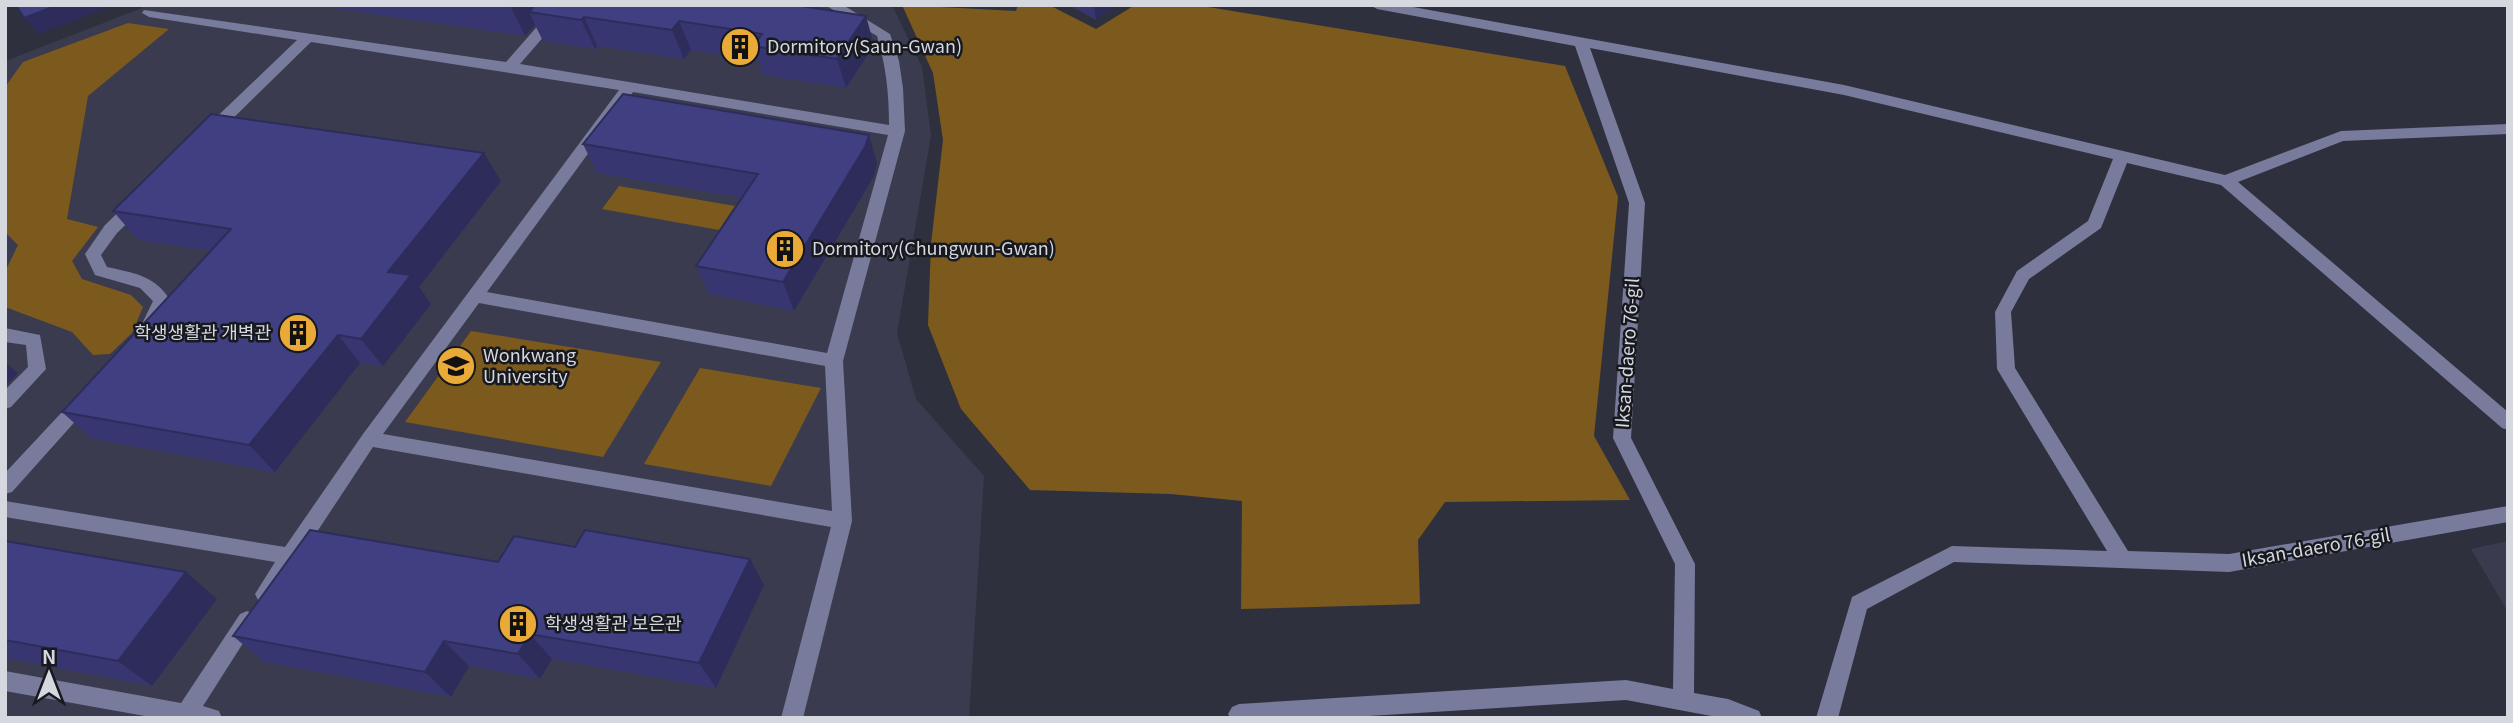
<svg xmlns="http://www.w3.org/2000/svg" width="2513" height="723" font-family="Georgia,'Noto Sans KR',serif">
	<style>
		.built { fill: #3a3b4e }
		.forest { fill: #7c5a1d }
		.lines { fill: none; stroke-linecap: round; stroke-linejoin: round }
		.minor { fill: #787b9b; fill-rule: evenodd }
		.wall { fill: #373670 }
		.shaded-wall { fill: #2d2c5b }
		.building { fill: #403f82; stroke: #2d2c5b; stroke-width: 2 }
		.labels { text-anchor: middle; stroke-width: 5; stroke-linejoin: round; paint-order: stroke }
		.poi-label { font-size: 18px; fill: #d6d8e0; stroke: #18191f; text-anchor: start }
		.street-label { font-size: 18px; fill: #d6d8e0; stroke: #18191f }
	</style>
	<rect width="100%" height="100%" fill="#2f303e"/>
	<g class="built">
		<path d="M141,5H892L922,67L931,136L897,333L916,399L984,476L969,718H5V65L8,60L142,8Z"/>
		<path d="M2508,541V612L2471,549Z"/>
	</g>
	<g class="forest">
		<path d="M902,5L1016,11L1018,5H1049L1096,29L1135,5H1196L1565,66L1618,197L1594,436L1630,500L1445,502L1418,540L1420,604L1241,609L1242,501L1171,494L1030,490L961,409L928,325L931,244L943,140L933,73Z"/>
		<path d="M128,23L169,29L88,96L67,219L98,227L72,261L82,279L131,295L143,307L132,333L110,354L93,355L72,332L5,307V272L18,245L5,232V87L23,62Z"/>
		<path d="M619,186L735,206L719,230L602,209Z"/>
		<path d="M471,331L661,362L603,457L405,422Z"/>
		<path d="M700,368L821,388L771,486L644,464Z"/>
	</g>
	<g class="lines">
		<g class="minor">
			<path d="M556,5H571L520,64L889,125C889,93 886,66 877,36L825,5H843L890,34L899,61L903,88L905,131L843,361L852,521L803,718H781L831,527L373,447L272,600L265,603L258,600L255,594L275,562L5,517V501L285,547L363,434L619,90L311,42L214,137L209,138L201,133L204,129L297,40L149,17L142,13L144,10L506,62ZM633,92L888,135L827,353L487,292ZM479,303L825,366L832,511L383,434Z"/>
			<path d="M1370,5H1402L1844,85L2225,175L2341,131L2508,124V134L2343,141L2238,182L2508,412V430L2502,428L2221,185L2127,163L2101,228L2029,279L2011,312L2015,368L2128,551L2229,554L2508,506V522L2229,572L1954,562L1867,609L1838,718H1816L1852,597L1952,546L2107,551L1997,369L1995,312L2017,271L2088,221L2113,159L1844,95L1590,48L1645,203L1631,438L1695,564L1694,693L1728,699L1759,711L1762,718H1722L1626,700L1337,718H1230L1228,714L1232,707L1239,704L1626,680L1673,689L1675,564L1613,438L1629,203L1575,46L1377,9Z"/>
			<path d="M137,198L145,204L143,208L117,233L101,255L107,267C133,273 155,275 170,300L155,333H143L140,328L153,301L140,288L95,275L85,254L105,225L131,200Z"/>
			<path d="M5,328L40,335L46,369L11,407L5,409V390L28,367L26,345L5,342Z"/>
			<path d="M83,394L89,396L92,401L89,406L12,492L5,494V473L77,396Z"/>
			<path d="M247,611L254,614L257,620L254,626L203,706L219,711L222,718H156L5,691V671L181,703L240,614Z"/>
		</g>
	</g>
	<g class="wall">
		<path d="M310,5H804V7L874,45L846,88L763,75L758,60L691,50L684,59L597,46L595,49L543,41L535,25L525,36Z"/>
		<path d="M1069,5H1118L1096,20Z"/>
		<path d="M583,144L877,163L874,176L794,311L709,294L696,266L742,198L597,173Z"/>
		<path d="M501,181L419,287L431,304L383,366L360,363L275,472L92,439L62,412L211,251L138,240L113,211Z"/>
		<path d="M5,541L217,599L152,686L5,658Z"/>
		<path d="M498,562L764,585L716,688L552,659L540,679L469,666L451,697L264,662L233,636Z"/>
	</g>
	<g class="shaded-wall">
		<path d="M58,5H116L38,34L24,18Z"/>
		<path d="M512,5H552L529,12L535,25L525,36L511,7Z"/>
		<path d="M1094,5H1118L1096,20Z"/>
		<path d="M866,16L874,45L846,88L837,59Z"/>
		<path d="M584,17L597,46L595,49L581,20Z"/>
		<path d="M679,21L691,50L684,59L672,30Z"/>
		<path d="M869,135L877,163L874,176L794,311L783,282Z"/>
		<path d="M484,153L501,181L419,287L431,304L383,366L361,339L388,272Z"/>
		<path d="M338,335L360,363L275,472L249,445Z"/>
		<path d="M5,362L18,373L5,387Z"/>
		<path d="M750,559L764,585L716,688L699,663Z"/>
		<path d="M186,572L217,599L152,686L118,661Z"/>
		<path d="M530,634L552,659L540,679L518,654Z"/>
		<path d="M444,641L469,666L451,697L425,672Z"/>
	</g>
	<g class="building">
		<path d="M16,5H58L24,18Z"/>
		<path d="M535,5H795L866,16L837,59L753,46L762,34L679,21L672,30L584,17L581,20L529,12Z"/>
		<path d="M623,94L869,135L865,147L783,282L696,266L758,174L583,144Z"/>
		<path d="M211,114L484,153L388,272L411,275L361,339L338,335L249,445L62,412L231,229L113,211Z"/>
		<path d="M310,530L498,562L514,536L575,547L585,530L750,559L699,663L530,634L518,654L444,641L425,672L233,636Z"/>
		<path d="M5,541L186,572L118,661L5,640Z"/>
	</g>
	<defs>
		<g id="building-disc" transform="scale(2.0125)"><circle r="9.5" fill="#eaaa38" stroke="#18191f"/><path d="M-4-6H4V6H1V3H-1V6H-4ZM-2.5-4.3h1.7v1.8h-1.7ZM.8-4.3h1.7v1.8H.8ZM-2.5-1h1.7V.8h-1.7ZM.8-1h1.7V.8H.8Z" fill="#111"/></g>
		<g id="university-disc" transform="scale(2.0125)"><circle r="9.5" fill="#eaaa38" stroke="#18191f"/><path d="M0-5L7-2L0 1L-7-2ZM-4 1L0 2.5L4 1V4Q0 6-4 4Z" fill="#111"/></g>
	</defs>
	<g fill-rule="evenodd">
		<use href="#building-disc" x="740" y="47"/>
		<use href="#building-disc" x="785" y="249"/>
		<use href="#building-disc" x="298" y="333"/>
		<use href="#university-disc" x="456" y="366"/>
		<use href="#building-disc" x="518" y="624"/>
	</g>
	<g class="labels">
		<g class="poi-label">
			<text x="767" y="53">Dormitory(Saun-Gwan)</text>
			<text x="812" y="255">Dormitory(Chungwun-Gwan)</text>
			<text x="271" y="339" text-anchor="end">학생생활관 개벽관</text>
			<text x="483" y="362">Wonkwang<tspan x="483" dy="21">University</tspan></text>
			<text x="545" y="630">학생생활관 보은관</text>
		</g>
		<g class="street-label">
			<text transform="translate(1628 353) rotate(-86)" y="6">Iksan-daero 76-gil</text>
			<text transform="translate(2316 548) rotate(-10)" y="6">Iksan-daero 76-gil</text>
		</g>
	</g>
	<rect width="2513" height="723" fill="none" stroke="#d6d8e0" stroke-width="14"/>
	<g transform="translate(49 674)" stroke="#18191f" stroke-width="5" paint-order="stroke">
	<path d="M0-5L12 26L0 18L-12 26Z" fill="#d6d8e0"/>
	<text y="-10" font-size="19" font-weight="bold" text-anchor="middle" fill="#d6d8e0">N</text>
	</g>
</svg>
